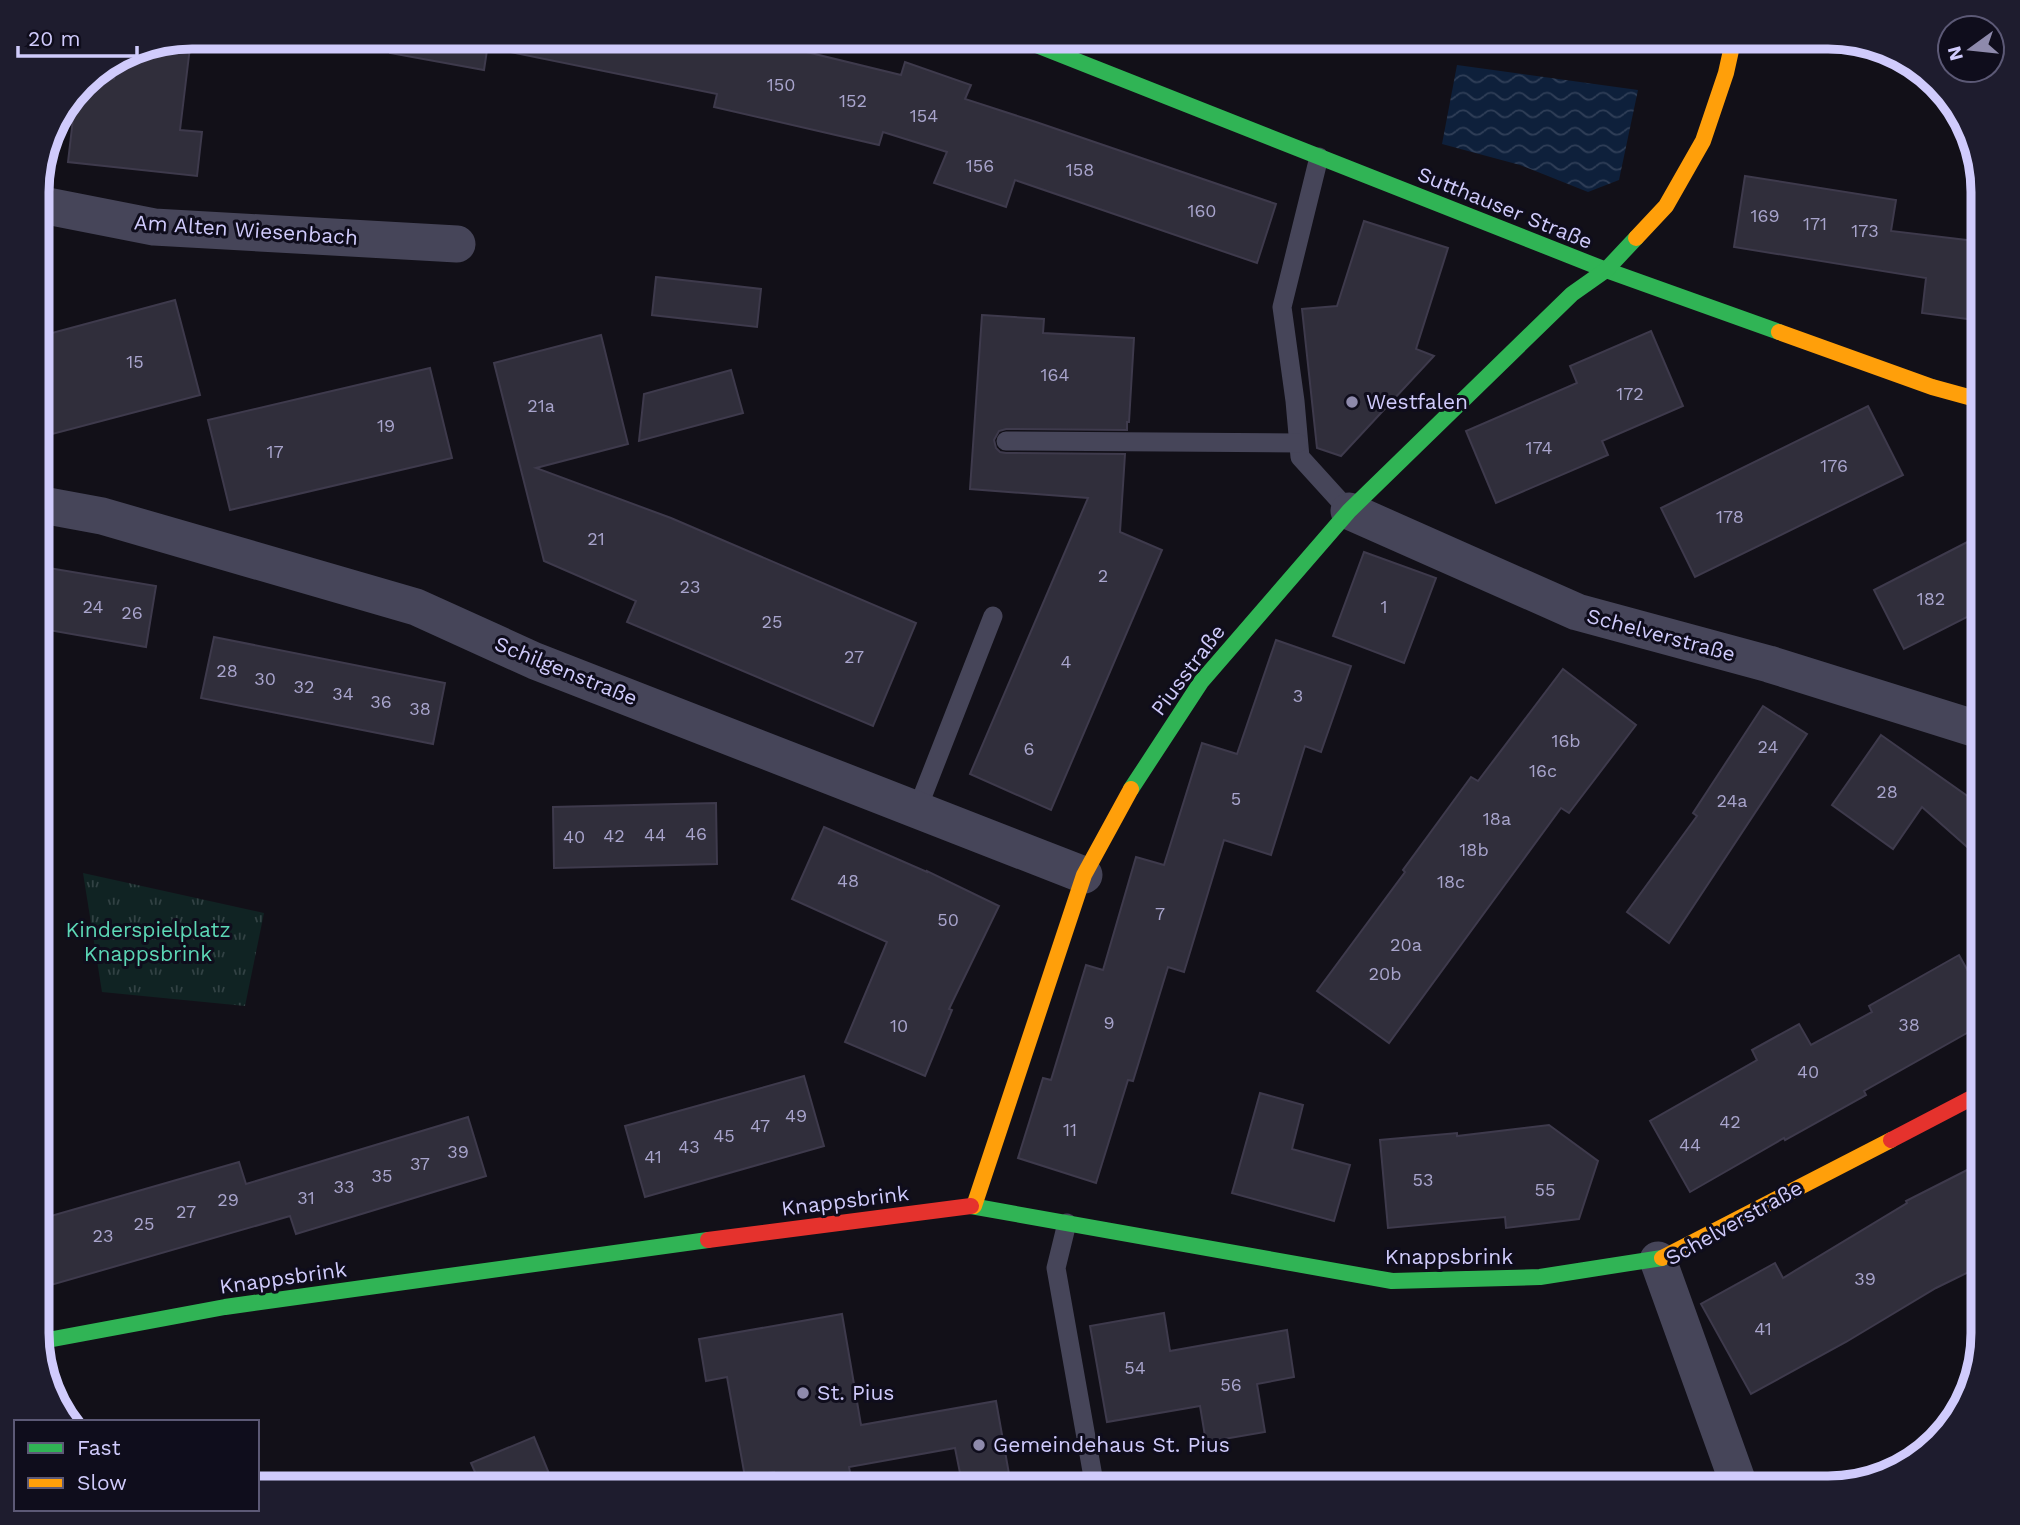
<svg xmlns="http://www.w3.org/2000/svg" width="2020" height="1525" font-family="'Work Sans',sans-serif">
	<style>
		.park { fill: url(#park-tufts) }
		.water { fill: url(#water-waves) }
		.building { fill: #302e3b; stroke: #3e3a4c; stroke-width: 2 }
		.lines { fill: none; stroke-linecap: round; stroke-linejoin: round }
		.lane { stroke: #464559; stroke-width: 19 }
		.street { stroke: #464559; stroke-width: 37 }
		.fast { stroke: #30b455; stroke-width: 16 }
		.slow { stroke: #ff9f0a; stroke-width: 16 }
		.jam { stroke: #e5322d; stroke-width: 16 }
		.poi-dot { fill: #8e8aac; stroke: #0f0d1c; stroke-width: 2.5 }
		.labels { text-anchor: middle; stroke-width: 6; stroke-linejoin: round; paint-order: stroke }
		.number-label { font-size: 18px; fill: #a8a4cc }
		.street-label { font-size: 21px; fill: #d0cbfc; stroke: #0f0d1c }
		.poi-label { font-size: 21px; fill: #d0cbfc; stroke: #0f0d1c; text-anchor: start }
		.park-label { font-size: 21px; fill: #5cd7b6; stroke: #0f0d1c }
		.rim { fill: none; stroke: #d0cbfc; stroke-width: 9 }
	</style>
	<defs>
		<pattern id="park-tufts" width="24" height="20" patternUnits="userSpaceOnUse" patternTransform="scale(1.75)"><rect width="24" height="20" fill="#102323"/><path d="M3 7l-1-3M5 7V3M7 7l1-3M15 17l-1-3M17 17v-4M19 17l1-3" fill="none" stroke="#324244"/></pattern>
		<pattern id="water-waves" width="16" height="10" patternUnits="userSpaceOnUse" patternTransform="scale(1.75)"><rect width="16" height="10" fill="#0e203b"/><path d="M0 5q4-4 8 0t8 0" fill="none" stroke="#303f58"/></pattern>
	</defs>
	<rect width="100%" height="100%" fill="#121018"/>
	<path class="park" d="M83,873L264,913L245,1006L102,992Z"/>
	<path class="water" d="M1457,65L1638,90L1619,180L1588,192L1520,165L1442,144Z"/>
	<g class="building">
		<path d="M392,37H489L484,70L390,53Z"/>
		<path d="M511,37H745L901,75L905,62L971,85L965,99L1036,122L1276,204L1257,263L1015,180L1006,207L934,183L947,152L883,132L879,145L714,107L717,94L510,52Z"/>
		<path d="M157,44L190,47L180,130L202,132L197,176L68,162L76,93L88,76L114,79L116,59L133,48Z"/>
		<path d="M1745,176L1896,200L1891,231L1983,242V321L1922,313L1926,278L1734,247Z"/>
		<path d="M1364,221L1448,248L1416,349L1434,356L1341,456L1317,448L1302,309L1337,306Z"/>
		<path d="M656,277L761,289L757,327L652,315Z"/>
		<path d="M175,300L200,395L37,438V337Z"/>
		<path d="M982,315L1044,319L1043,333L1134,338L1129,422H1127V430L1006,429L999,431L994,440L996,448L1000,452L1006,453L1125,454L1120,532L1162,550L1051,810L970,774L1088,498L970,489Z"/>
		<path d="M1651,331L1683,406L1602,441L1608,455L1496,503L1466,431L1577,383L1570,366Z"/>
		<path d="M601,335L628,444L536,468L671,518L916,623L873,726L627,622L636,601L544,561L494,363Z"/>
		<path d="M430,368L452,458L230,510L208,420Z"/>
		<path d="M731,370L743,413L639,441L644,394Z"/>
		<path d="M1868,406L1903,475L1695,577L1661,508Z"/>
		<path d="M1983,534V609L1904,649L1874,590Z"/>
		<path d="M1364,552L1436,578L1404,663L1333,636Z"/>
		<path d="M37,566L156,586L146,647L37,628Z"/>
		<path d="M214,637L445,683L433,744L201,698Z"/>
		<path d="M1276,640L1351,666L1321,752L1305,746L1271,855L1224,840L1184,972L1168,967L1133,1081L1128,1080L1096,1183L1018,1158L1043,1078L1051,1080L1086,965L1103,970L1136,857L1164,865L1202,743L1237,754Z"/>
		<path d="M1563,669L1636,725L1569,813L1561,808L1389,1043L1317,991L1405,872L1403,870L1471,777L1478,781Z"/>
		<path d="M1763,706L1807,734L1669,943L1627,912L1697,816L1693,813Z"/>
		<path d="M1881,735L1983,807V861L1922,807L1893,849L1832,805Z"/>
		<path d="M716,803L717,864L554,868L553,807Z"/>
		<path d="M824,827L927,872V871L999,906L949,1009L952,1010L925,1076L845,1042L887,942L792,899Z"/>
		<path d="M1959,955L1983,998V1024L1864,1091L1866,1095L1785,1140L1784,1138L1690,1192L1650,1121L1757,1060L1752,1050L1799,1024L1811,1045L1872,1012L1869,1006Z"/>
		<path d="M804,1076L824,1146L645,1197L625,1126Z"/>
		<path d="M1260,1093L1303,1105L1292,1149L1350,1165L1334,1221L1232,1193Z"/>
		<path d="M468,1117L486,1176L296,1234L290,1216L37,1289V1220L239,1162L246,1184Z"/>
		<path d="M1549,1125L1598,1161L1579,1219L1506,1228L1505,1217L1388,1228L1380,1140L1457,1133V1136Z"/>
		<path d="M1983,1162V1265L1936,1288L1846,1342L1751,1394L1701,1304L1775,1263L1783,1278L1907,1203L1906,1201Z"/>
		<path d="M1164,1313L1170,1351L1287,1330L1294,1377L1257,1384L1265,1432L1206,1442L1200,1406L1107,1422L1090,1326Z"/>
		<path d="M842,1314L861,1425L996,1401L1011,1485L992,1488H963L955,1448L849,1467L853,1488H777L774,1472L745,1477L727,1377L706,1381L699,1339Z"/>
		<path d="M534,1437L555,1488H482L471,1463Z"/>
	</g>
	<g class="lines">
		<g class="lane">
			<path d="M1319,157L1282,307L1295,401L1300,457L1349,511"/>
			<path d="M1006,441L1298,443"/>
			<path d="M917,810L993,616"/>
			<path d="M1067,1223L1056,1268L1095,1488"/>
		</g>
		<g class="street">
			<path d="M37,204L154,227L457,244"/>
			<path d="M37,504L102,516L416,607L535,661L1084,875"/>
			<path d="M1349,511L1577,612L1769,664L1983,731"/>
			<path d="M1658,1260L1740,1488"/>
		</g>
		<g class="fast">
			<path d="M1016,37L1606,270L1779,332"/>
			<path d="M1131,789L1201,682L1349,511L1572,294L1606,270L1636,238"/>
			<path d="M971,1206L1392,1281L1540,1277L1662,1258"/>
			<path d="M37,1342L225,1307L708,1240"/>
		</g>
		<g class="slow">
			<path d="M1636,238L1666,206L1703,141L1726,73L1734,37"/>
			<path d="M1779,332L1932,387L1983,401"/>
			<path d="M974,1206L1084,875L1131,789"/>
			<path d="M1662,1258L1891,1140"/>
		</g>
		<g class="jam">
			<path d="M1891,1140L1983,1092"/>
			<path d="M708,1240L971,1206"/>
		</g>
	</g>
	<g class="poi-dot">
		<circle cx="1352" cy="402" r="7"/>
		<circle cx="803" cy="1393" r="7"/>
		<circle cx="979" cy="1445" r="7"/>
	</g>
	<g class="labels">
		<g class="number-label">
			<text x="781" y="91">150</text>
			<text x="853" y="107">152</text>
			<text x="924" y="122">154</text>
			<text x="980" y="172">156</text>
			<text x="1080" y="176">158</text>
			<text x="1202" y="217">160</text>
			<text x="1765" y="222">169</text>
			<text x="1815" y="230">171</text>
			<text x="1865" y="237">173</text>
			<text x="135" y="368">15</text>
			<text x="1055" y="381">164</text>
			<text x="1630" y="400">172</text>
			<text x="541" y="412">21a</text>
			<text x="386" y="432">19</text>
			<text x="1539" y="454">174</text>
			<text x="275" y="458">17</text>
			<text x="1834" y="472">176</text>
			<text x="1730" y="523">178</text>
			<text x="596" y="545">21</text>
			<text x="1103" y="582">2</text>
			<text x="690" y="593">23</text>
			<text x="1931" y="605">182</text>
			<text x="93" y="613">24</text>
			<text x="1384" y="613">1</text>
			<text x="132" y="619">26</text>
			<text x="772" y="628">25</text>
			<text x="854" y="663">27</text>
			<text x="1066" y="668">4</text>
			<text x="227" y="677">28</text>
			<text x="265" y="685">30</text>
			<text x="304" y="693">32</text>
			<text x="343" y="700">34</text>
			<text x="1298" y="702">3</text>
			<text x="381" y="708">36</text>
			<text x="420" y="715">38</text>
			<text x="1566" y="747">16b</text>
			<text x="1768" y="753">24</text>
			<text x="1029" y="755">6</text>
			<text x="1543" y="777">16c</text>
			<text x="1887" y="798">28</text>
			<text x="1236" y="805">5</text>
			<text x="1732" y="807">24a</text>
			<text x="1497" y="825">18a</text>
			<text x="696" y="840">46</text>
			<text x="655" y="841">44</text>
			<text x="614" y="842">42</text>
			<text x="574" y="843">40</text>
			<text x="1474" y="856">18b</text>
			<text x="848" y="887">48</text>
			<text x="1451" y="888">18c</text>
			<text x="1160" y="920">7</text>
			<text x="948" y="926">50</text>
			<text x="1406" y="951">20a</text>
			<text x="1385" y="980">20b</text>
			<text x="1109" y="1029">9</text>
			<text x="1909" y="1031">38</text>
			<text x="899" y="1032">10</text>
			<text x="1808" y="1078">40</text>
			<text x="796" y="1122">49</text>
			<text x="1730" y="1128">42</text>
			<text x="760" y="1132">47</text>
			<text x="1070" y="1136">11</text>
			<text x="724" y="1142">45</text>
			<text x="1690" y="1151">44</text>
			<text x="689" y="1153">43</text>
			<text x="458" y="1158">39</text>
			<text x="653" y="1163">41</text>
			<text x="420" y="1170">37</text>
			<text x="382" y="1182">35</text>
			<text x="1423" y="1186">53</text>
			<text x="344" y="1193">33</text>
			<text x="1545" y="1196">55</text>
			<text x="306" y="1204">31</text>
			<text x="228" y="1206">29</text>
			<text x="186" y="1218">27</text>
			<text x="144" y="1230">25</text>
			<text x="103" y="1242">23</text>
			<text x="1865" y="1285">39</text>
			<text x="1763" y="1335">41</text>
			<text x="1135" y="1374">54</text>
			<text x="1231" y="1391">56</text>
		</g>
		<g class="street-label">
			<text transform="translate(1505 208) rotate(22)" y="7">Sutthauser Straße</text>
			<text transform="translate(246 230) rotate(4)" y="7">Am Alten Wiesenbach</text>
			<text transform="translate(1661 635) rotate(15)" y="7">Schelverstraße</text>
			<text transform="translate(1188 670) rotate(-53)" y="7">Piusstraße</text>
			<text transform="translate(566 671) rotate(22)" y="7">Schilgenstraße</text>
			<text transform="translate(845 1201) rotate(-7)" y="7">Knappsbrink</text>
			<text transform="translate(1734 1223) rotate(-29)" y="7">Schelverstraße</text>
			<text x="1449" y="1264">Knappsbrink</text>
			<text transform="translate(283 1278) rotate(-8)" y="7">Knappsbrink</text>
		</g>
		<g class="poi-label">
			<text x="1366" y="409">Westfalen</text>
			<text x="817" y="1400">St. Pius</text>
			<text x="993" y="1452">Gemeindehaus St. Pius</text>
		</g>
		<g class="park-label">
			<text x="148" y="937">Kinderspielplatz<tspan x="148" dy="24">Knappsbrink</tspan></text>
		</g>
	</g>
	<path d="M0 0H2020V1525H0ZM192 49H1828A143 143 0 0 1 1971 192V1333A143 143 0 0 1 1828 1476H192A143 143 0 0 1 49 1333V192A143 143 0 0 1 192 49Z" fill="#1e1c2e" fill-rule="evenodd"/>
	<path class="rim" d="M192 49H1828A143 143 0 0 1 1971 192V1333A143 143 0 0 1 1828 1476H192A143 143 0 0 1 49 1333V192A143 143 0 0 1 192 49Z"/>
	<rect x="14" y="1420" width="245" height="91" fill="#0f0d1c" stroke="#5c5976" stroke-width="2"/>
	<rect x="28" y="1443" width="35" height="10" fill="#30b455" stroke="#5c5976" stroke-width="2"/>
	<text x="77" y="1455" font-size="21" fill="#d0cbfc">Fast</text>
	<rect x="28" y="1478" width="35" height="10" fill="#ff9f0a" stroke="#5c5976" stroke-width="2"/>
	<text x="77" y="1490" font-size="21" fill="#d0cbfc">Slow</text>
	<g transform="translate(1971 49) rotate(255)"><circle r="33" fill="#0f0d1c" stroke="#5c5976" stroke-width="2"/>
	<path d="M0-5L12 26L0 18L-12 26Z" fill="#8e8aac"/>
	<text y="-10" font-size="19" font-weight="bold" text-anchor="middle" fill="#d0cbfc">N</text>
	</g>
	<path d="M18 46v10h119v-10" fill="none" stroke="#d0cbfc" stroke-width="3.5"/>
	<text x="28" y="46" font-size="21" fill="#d0cbfc" stroke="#0f0d1c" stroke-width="5" paint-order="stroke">20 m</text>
</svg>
